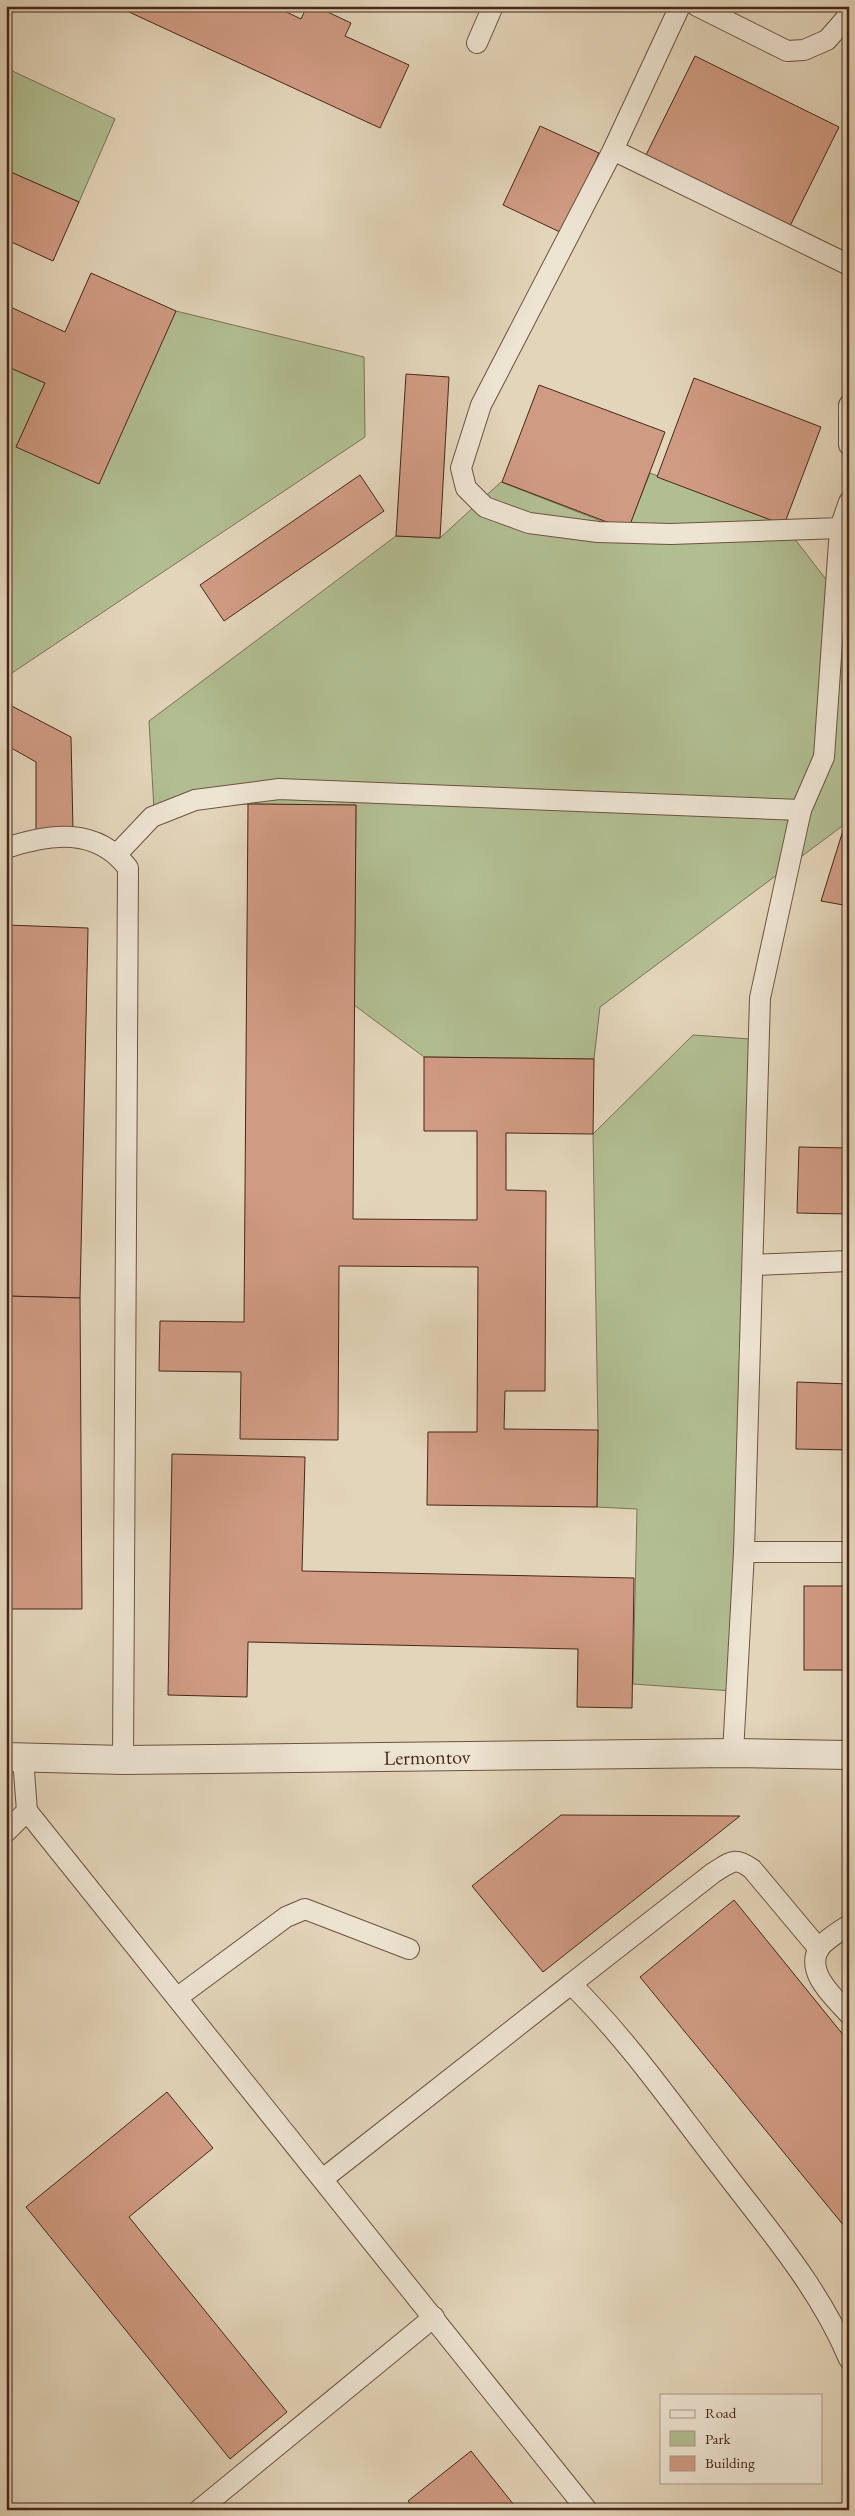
<svg xmlns="http://www.w3.org/2000/svg" width="855" height="2516" font-family="'EB Garamond',serif">
	<style>
		.green { fill: #b1be92; stroke: #7c7256 }
		.building { fill: #d09b83; stroke: #472719 }
		.lines { fill: none; stroke-linecap: round; stroke-linejoin: round }
		.service-casing { stroke: #6e5241; stroke-width: 22 }
		.minor-casing { stroke: #6e5241; stroke-width: 30 }
		.service { stroke: #ede4d2; stroke-width: 20 }
		.minor { stroke: #ede4d2; stroke-width: 28 }
		.labels { text-anchor: middle; stroke-width: 5; stroke-linejoin: round; paint-order: stroke }
		.street-label { font-size: 20px; fill: #472719; stroke: #ede4d2 }
	</style>
	<rect width="100%" height="100%" fill="#e3d5ba"/>
	<filter id="stains"><feTurbulence type="fractalNoise" baseFrequency=".004" numOctaves="4"/><feColorMatrix values="0 0 0 0 .2 0 0 0 0 .09 0 0 0 0 .02 0 0 0 .5 -.17"/></filter>
	<radialGradient id="worn" r=".72"><stop offset=".6" stop-color="#630" stop-opacity="0"/><stop offset="1" stop-color="#630" stop-opacity=".3"/></radialGradient>
	<g class="green">
		<path d="M6,68L115,119L79,202L6,170Z"/>
		<path d="M176,311L364,357L365,437L6,677V366L45,383L16,447Z"/>
		<path d="M650,473L784,525L835,591L846,650L849,697V776L845,824L600,1007L594,1059L424,1057L354,1005L356,805L248,804L154,810L149,721L396,536L440,538L501,482L627,531Z"/>
		<path d="M693,1035L750,1039L732,1691L633,1684L637,1509L597,1507L598,1430L593,1134Z"/>
	</g>
	<g class="building">
		<path d="M116,6H274L301,19L307,6H315L351,23L345,36L409,65L380,128Z"/>
		<path d="M695,56L839,127L790,226L646,155Z"/>
		<path d="M540,126L599,153L562,233L503,205Z"/>
		<path d="M6,170L79,202L53,261L7,240L6,243Z"/>
		<path d="M91,273L176,311L99,484L16,447L45,383L6,366V305L65,332Z"/>
		<path d="M406,374L449,377L440,538L396,536Z"/>
		<path d="M694,378L821,427L784,525L657,477Z"/>
		<path d="M539,385L665,432L628,530L502,482Z"/>
		<path d="M360,475L384,511L224,621L200,585Z"/>
		<path d="M849,589V697L846,650L835,591Z"/>
		<path d="M6,703L71,737L73,830L36,831V762L6,745Z"/>
		<path d="M849,777V906L821,901L845,824Z"/>
		<path d="M248,804L356,805L353,1219L477,1220V1131H424V1057L594,1059L593,1134L506,1133V1190L546,1191L545,1391H505L504,1429L598,1430L597,1507L427,1505L428,1432H477L478,1267L339,1266L338,1440L240,1439L241,1372L159,1371L160,1321L244,1322Z"/>
		<path d="M7,925L88,928L80,1298L6,1296Z"/>
		<path d="M799,1147L849,1148V1214L797,1213Z"/>
		<path d="M6,1296L80,1298L82,1609H6Z"/>
		<path d="M797,1382L849,1384V1450L796,1449Z"/>
		<path d="M172,1454L305,1457L302,1571L634,1578L632,1708L577,1707L578,1649L248,1642L247,1697L168,1695Z"/>
		<rect x="804" y="1586" width="45" height="84"/>
		<path d="M561,1815L740,1816L543,1972L472,1886Z"/>
		<path d="M734,1900L849,2042V2232L640,1977Z"/>
		<path d="M167,2092L213,2148L129,2217L287,2412L230,2459L26,2207Z"/>
		<path d="M471,2451L518,2510H415L408,2501Z"/>
	</g>
	<g class="lines">
		<g class="service-casing">
			<g id="service">
				<path d="M680,6L613,150L481,405L461,468L466,488L485,507L529,523L598,532L671,534L840,528L849,502"/>
				<path d="M697,6L787,51L804,50L827,40L849,15"/>
				<path d="M477,43L493,6"/>
				<path d="M613,150L849,265"/>
				<path d="M849,405V445"/>
				<path d="M6,848C50,833 97,827 128,868L123,1760"/>
				<path d="M117,854L152,817L195,800L279,789L801,810L824,757L840,528"/>
				<path d="M753,1265L849,1261"/>
				<path d="M744,1552L760,998L801,810"/>
				<path d="M733,1753L744,1552H849"/>
				<path d="M27,1811L587,2510"/>
				<path d="M6,1832L27,1811L23,1758"/>
				<path d="M849,1925C840,1931 823,1941 818,1950C806,1974 835,1998 849,2014"/>
				<path d="M571,1984L713,1873C731,1862 734,1856 752,1869L819,1949"/>
				<path d="M178,1997L286,1917L305,1909L409,1949"/>
				<path d="M324,2178L571,1984C627,2039 672,2104 720,2166C767,2228 819,2287 849,2359"/>
				<path d="M199,2510L434,2317"/>
			</g>
		</g>
		<g class="minor-casing">
			<path id="minor" d="M6,1757L123,1760L733,1753L849,1755"/>
		</g>
		<use href="#service" class="service"/>
		<use href="#minor" class="minor"/>
	</g>
	<g class="labels">
		<g class="street-label">
			<text transform="translate(427 1757) rotate(-1)" y="7">Lermontov</text>
		</g>
	</g>
	<rect width="855" height="2516" fill="none" stroke="#e3d5ba" stroke-width="25"/>
	<rect x="8" y="8" width="840" height="2501" fill="none" stroke="#472719" stroke-width="2.5"/>
	<rect x="12" y="12" width="830" height="2491" fill="none" stroke="#472719"/>
	<rect x="660" y="2394" width="162" height="90" fill="#ede4d2" stroke="#ab9888"/>
	<rect x="670" y="2410" width="25" height="8" fill="#ede4d2" stroke="#ab9888"/>
	<text x="705" y="2418" font-size="15" fill="#472719">Road</text>
	<rect x="670" y="2431" width="25" height="15" fill="#b1be92" stroke="#ab9888"/>
	<text x="705" y="2444" font-size="15" fill="#472719">Park</text>
	<rect x="670" y="2456" width="25" height="15" fill="#d09b83" stroke="#ab9888"/>
	<text x="705" y="2468" font-size="15" fill="#472719">Building</text>
	<rect width="100%" height="100%" filter="url(#stains)"/>
	<rect width="100%" height="100%" fill="url(#worn)"/>
</svg>
